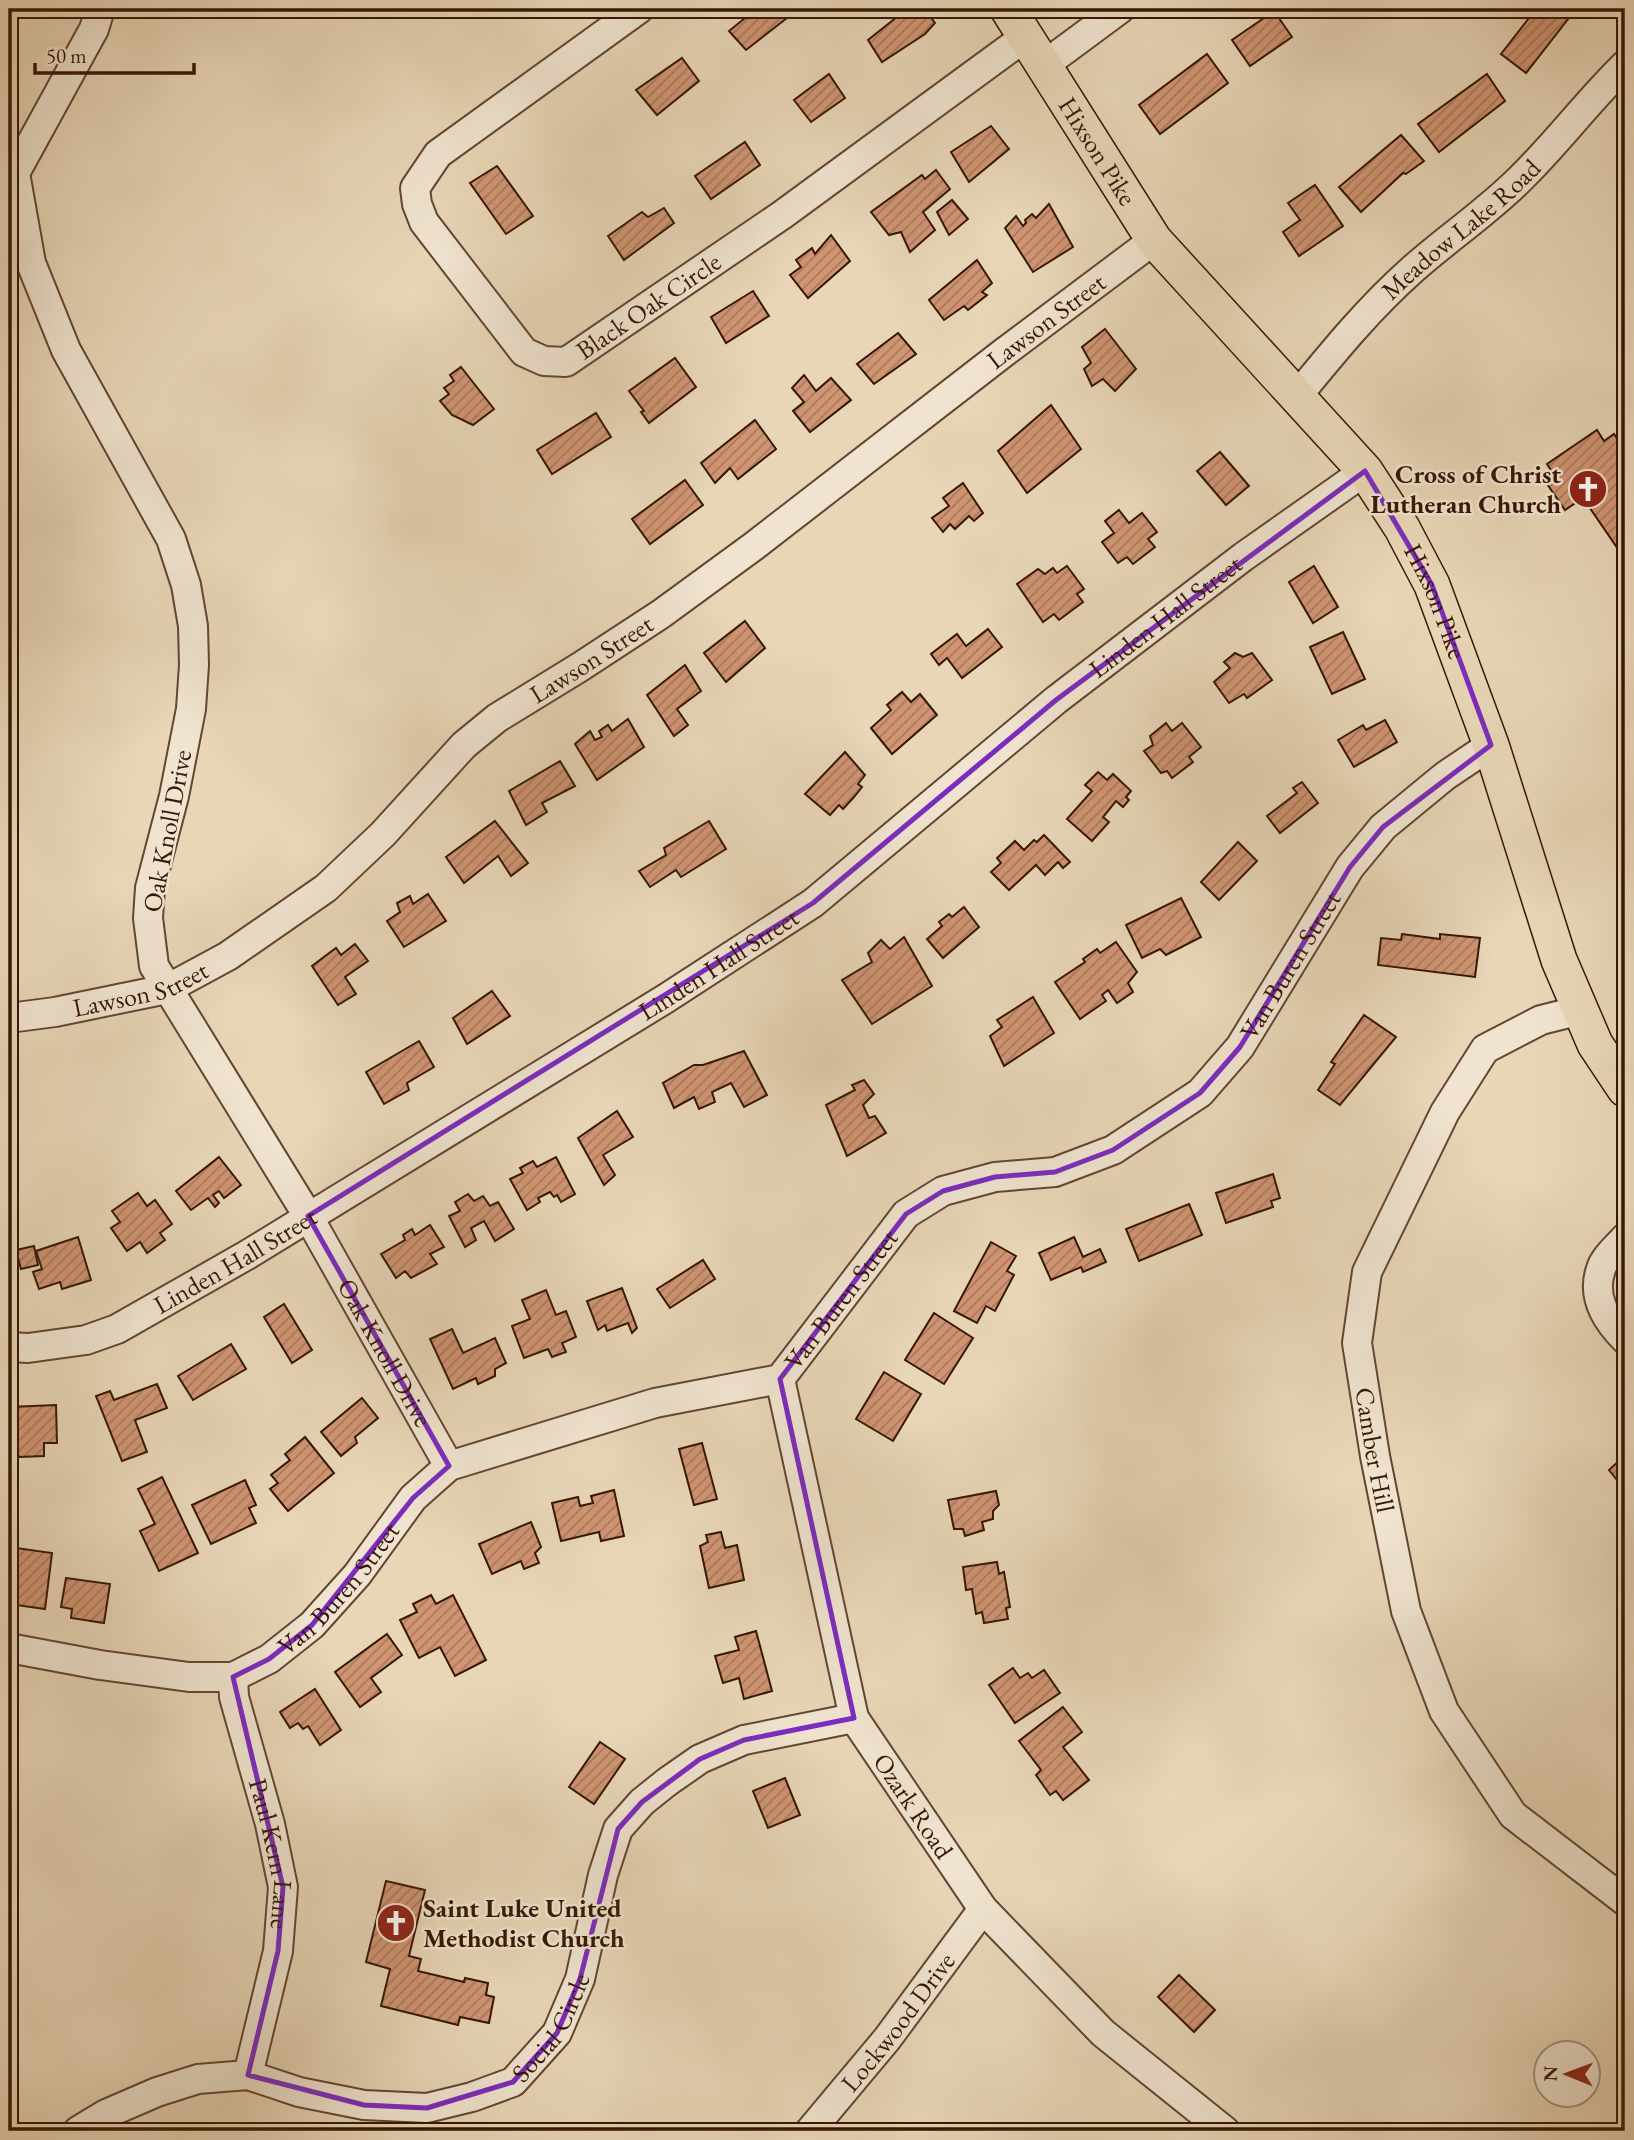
<svg xmlns="http://www.w3.org/2000/svg" width="1634" height="2140" font-family="'EB Garamond',serif">
	<style>
		.building { fill: url(#building-hatch); stroke: #361605; stroke-width: 2 }
		.lines { fill: none; stroke-linecap: round; stroke-linejoin: round }
		.minor-casing { stroke: #624632; stroke-width: 32 }
		.major-casing { stroke: #361605; stroke-width: 38 }
		.minor { stroke: #f0e4d0; stroke-width: 28 }
		.major { stroke: #e8d6b7; stroke-width: 35 }
		.marked { fill: none; stroke: #7b2cbf; stroke-width: 5; stroke-linejoin: round }
		.labels { text-anchor: middle; stroke-width: 5; stroke-linejoin: round; paint-order: stroke }
		.street-label { font-size: 26px; fill: #361605; stroke: #f0e4d0 }
		.poi-label { font-size: 26px; font-weight: bold; fill: #361605; stroke: #f0e4d0; text-anchor: end }
	</style>
	<defs>
		<pattern id="building-hatch" width="6" height="6" patternUnits="userSpaceOnUse" patternTransform="scale(1.75)"><rect width="6" height="6" fill="#d09573"/><path d="M-1 1l2-2M0 6l6-6M5 7l2-2" fill="none" stroke="#aa795c"/></pattern>
	</defs>
	<rect width="100%" height="100%" fill="#e8d6b7"/>
	<filter id="stains"><feTurbulence type="fractalNoise" baseFrequency=".00286" numOctaves="4"/><feColorMatrix values="0 0 0 0 .2 0 0 0 0 .09 0 0 0 0 .02 0 0 0 .5 -.17"/></filter>
	<radialGradient id="worn" r=".72"><stop offset=".6" stop-color="#630" stop-opacity="0"/><stop offset="1" stop-color="#630" stop-opacity=".3"/></radialGradient>
	<g class="building">
		<path d="M756,9H788L792,14L746,50L729,31Z"/>
		<path d="M907,9H916L920,14L925,10L935,23L925,34L882,62L868,40Z"/>
		<path d="M1536,9H1565L1572,14L1526,73L1501,54Z"/>
		<path d="M1274,11L1292,37L1250,66L1232,40Z"/>
		<path d="M1207,54L1228,83L1160,134L1139,105Z"/>
		<path d="M682,58L699,81L657,115L636,90Z"/>
		<path d="M829,74L845,98L811,122L794,100Z"/>
		<path d="M1487,74L1505,101L1439,152L1418,124Z"/>
		<path d="M991,126L1009,149L969,182L951,152Z"/>
		<path d="M1401,135L1424,161L1406,174L1403,173L1361,212L1339,187Z"/>
		<path d="M745,142L760,165L711,199L695,176Z"/>
		<path d="M497,166L533,216L506,234L470,183Z"/>
		<path d="M936,170L950,189L923,212L935,230L910,252L901,232L889,235L871,212L922,175L925,179Z"/>
		<path d="M1315,185L1343,226L1299,256L1283,232L1300,220L1288,203Z"/>
		<path d="M952,200L968,219L949,235L937,212Z"/>
		<path d="M1049,204L1073,247L1033,272L1005,228L1016,216L1023,226L1026,223L1025,220L1032,214L1036,218Z"/>
		<path d="M664,208L674,223L624,260L608,236L642,212L648,217Z"/>
		<path d="M831,235L850,261L808,298L790,275L801,267L796,260L812,248L815,254Z"/>
		<path d="M977,260L992,283L982,292L987,295L968,310L964,306L944,320L929,300Z"/>
		<path d="M753,291L769,316L726,343L711,317Z"/>
		<path d="M1105,329L1136,369L1115,391L1103,379L1092,386L1084,369L1091,363L1082,347Z"/>
		<path d="M898,333L916,354L874,384L857,364Z"/>
		<path d="M675,358L696,387L649,423L641,412L644,411L629,391Z"/>
		<path d="M461,367L494,409L473,425L452,415L440,401L449,394L444,388L454,381L450,375Z"/>
		<path d="M804,375L816,391L831,378L851,400L810,432L793,411L804,402L792,388Z"/>
		<path d="M1051,405L1081,449L1027,493L998,451Z"/>
		<path d="M596,413L611,437L552,474L537,450Z"/>
		<path d="M755,420L776,449L738,479L730,468L715,483L701,463Z"/>
		<path d="M1597,430L1604,441L1614,434L1625,450V544L1618,549L1583,498L1565,510L1545,481L1554,475L1547,464Z"/>
		<path d="M1220,452L1249,486L1226,505L1197,471Z"/>
		<path d="M685,480L703,505L650,544L632,519Z"/>
		<path d="M963,483L983,513L974,521L969,516L955,529L950,524L943,532L932,518L949,506L943,498Z"/>
		<path d="M1119,510L1129,523L1142,513L1157,532L1148,539L1155,547L1133,564L1127,557L1118,563L1102,542L1114,533L1105,521Z"/>
		<path d="M1067,566L1084,589L1077,594L1083,602L1059,620L1054,614L1043,622L1017,584L1038,569L1045,574L1053,568L1057,573Z"/>
		<path d="M1314,566L1338,607L1313,623L1289,582Z"/>
		<path d="M745,621L765,648L726,682L704,653Z"/>
		<path d="M988,629L1002,647L962,678L947,658L939,665L931,654L957,634L966,646Z"/>
		<path d="M1343,632L1365,679L1332,694L1310,647Z"/>
		<path d="M1235,653L1243,657L1252,653L1272,680L1247,698L1244,694L1229,703L1214,682L1230,668L1224,662Z"/>
		<path d="M685,665L701,691L677,709L688,725L674,736L647,695Z"/>
		<path d="M902,692L911,702L920,694L937,715L892,754L871,728L891,710L887,705Z"/>
		<path d="M628,719L644,747L597,780L575,744L590,731L595,740L602,737L599,731L608,725L612,731Z"/>
		<path d="M1385,720L1397,742L1354,767L1338,740L1363,725L1366,730Z"/>
		<path d="M1166,723L1172,731L1182,723L1201,747L1189,757L1193,762L1172,778L1167,771L1161,773L1144,751L1153,745L1150,736Z"/>
		<path d="M845,752L865,775L858,784L862,787L854,797L843,809L839,805L830,815L805,794Z"/>
		<path d="M560,761L575,786L542,803L547,812L526,825L509,791Z"/>
		<path d="M1098,772L1107,780L1113,774L1131,791L1126,797L1129,800L1123,807L1116,801L1103,817L1109,822L1092,841L1067,819L1092,791L1085,785Z"/>
		<path d="M1302,782L1318,803L1280,833L1267,816L1297,793L1293,788Z"/>
		<path d="M495,821L528,863L511,876L498,856L464,883L446,857Z"/>
		<path d="M709,821L726,849L681,877L676,870L650,887L639,871L666,855L664,848Z"/>
		<path d="M1044,835L1070,862L1063,868L1058,862L1045,875L1036,865L1009,890L991,872L1001,863L997,858L1015,841L1024,850L1034,840L1037,842Z"/>
		<path d="M1238,842L1257,861L1219,900L1201,882Z"/>
		<path d="M428,894L446,921L404,947L387,921L400,912L397,903L410,896L413,904Z"/>
		<path d="M1181,898L1201,937L1166,955L1160,949L1142,958L1126,925Z"/>
		<path d="M964,907L979,927L943,958L927,939L942,926L939,922L949,914L952,917Z"/>
		<path d="M1402,934L1440,939V934L1480,938L1475,977L1378,965L1381,938L1401,940Z"/>
		<path d="M904,937L932,986L872,1024L842,980L872,962L868,953L881,940L890,949Z"/>
		<path d="M1116,942L1137,972L1128,983L1133,992L1117,1003L1108,990L1102,995L1106,1001L1080,1019L1055,982L1085,962L1083,959L1097,949L1100,953Z"/>
		<path d="M355,944L368,961L345,977L356,994L338,1005L312,966L336,948L341,955Z"/>
		<path d="M492,991L510,1016L467,1044L453,1018Z"/>
		<path d="M1033,997L1054,1033L1004,1066L990,1036L1002,1027L997,1020Z"/>
		<path d="M1364,1015L1396,1037L1340,1105L1318,1090L1335,1064L1331,1062Z"/>
		<path d="M419,1041L434,1067L407,1083L409,1090L384,1104L366,1072Z"/>
		<path d="M744,1051L767,1095L744,1107L731,1083L712,1092L715,1102L699,1109L694,1097L674,1108L663,1083L694,1065H703Z"/>
		<path d="M864,1080L874,1094L863,1105L869,1118L875,1116L886,1133L847,1156L826,1105L855,1090L852,1085Z"/>
		<path d="M617,1111L633,1137L603,1155L615,1175L604,1185L578,1138Z"/>
		<path d="M219,1157L241,1185L224,1198L219,1191L213,1195L219,1203L215,1207L208,1198L191,1210L176,1191Z"/>
		<path d="M556,1157L575,1194L561,1202L557,1195L554,1197L550,1192L538,1198L540,1202L527,1210L510,1179L523,1173L520,1168L533,1161L537,1167Z"/>
		<path d="M1273,1174L1280,1198L1271,1201L1273,1207L1226,1223L1216,1193Z"/>
		<path d="M138,1193L147,1206L155,1200L172,1224L160,1233L165,1240L147,1253L140,1242L127,1251L111,1228L120,1222L112,1211Z"/>
		<path d="M468,1194L474,1201L483,1196L490,1206L498,1202L514,1229L495,1241L484,1221L471,1228L476,1240L465,1247L449,1216L460,1211L455,1202Z"/>
		<path d="M1189,1204L1202,1235L1139,1261L1126,1229Z"/>
		<path d="M430,1225L444,1247L430,1254L437,1264L411,1278L405,1271L396,1278L381,1254L405,1240L403,1235L412,1229L415,1235Z"/>
		<path d="M78,1237L91,1280L62,1289L60,1282L39,1289L33,1272L42,1269L36,1251Z"/>
		<path d="M1074,1237L1083,1257L1100,1249L1106,1262L1083,1272L1081,1267L1051,1280L1039,1253Z"/>
		<path d="M991,1242L1016,1256L1007,1271L1014,1275L995,1311L986,1306L977,1323L954,1311Z"/>
		<path d="M34,1246L38,1265L21,1269L16,1250Z"/>
		<path d="M703,1260L715,1279L670,1308L657,1289Z"/>
		<path d="M622,1288L637,1328L632,1333L628,1323L607,1331L605,1325L598,1330L587,1301Z"/>
		<path d="M546,1290L556,1315L566,1311L576,1337L562,1343L566,1352L552,1357L548,1349L524,1358L512,1326L530,1319L522,1300Z"/>
		<path d="M284,1304L312,1350L292,1363L264,1317Z"/>
		<path d="M934,1313L973,1338L944,1384L905,1360Z"/>
		<path d="M452,1329L463,1353L495,1338L506,1363L495,1369V1376L478,1384L476,1378L453,1389L430,1339Z"/>
		<path d="M231,1344L246,1369L193,1400L178,1376Z"/>
		<path d="M884,1372L921,1394L893,1441L856,1419Z"/>
		<path d="M157,1384L167,1408L135,1420L147,1452L122,1461L96,1396L110,1391L114,1400Z"/>
		<path d="M362,1398L378,1418L355,1437L357,1443L341,1456L321,1432Z"/>
		<path d="M56,1405L57,1443H44V1456L19,1457L14,1444L9,1445V1407Z"/>
		<path d="M305,1437L334,1473L288,1511L270,1489L278,1483L271,1475L290,1460L285,1454Z"/>
		<path d="M702,1443L717,1499L694,1505L679,1449Z"/>
		<path d="M1625,1455V1495L1617,1489V1480L1609,1470Z"/>
		<path d="M162,1477L198,1553L159,1571L140,1531L155,1524L138,1489Z"/>
		<path d="M245,1480L256,1505L249,1508L256,1523L211,1544L192,1505Z"/>
		<path d="M614,1490L624,1536L601,1541L599,1532L561,1541L552,1503L578,1497L580,1506L593,1503L591,1496Z"/>
		<path d="M996,1491L999,1505L993,1511V1519L982,1522L984,1530L965,1536L963,1529H954L948,1500Z"/>
		<path d="M531,1522L541,1547L535,1553L539,1563L524,1569L521,1561L492,1574L479,1544Z"/>
		<path d="M721,1532L725,1548L737,1545L744,1580L709,1588L700,1546L708,1542L706,1535Z"/>
		<path d="M9,1547L52,1553L45,1609L9,1604Z"/>
		<path d="M997,1562L999,1574L1004,1572L1010,1607L1006,1608L1008,1619L984,1623L982,1612L976,1614L972,1589L966,1590L963,1567Z"/>
		<path d="M66,1578L110,1584L104,1623L71,1618L72,1609L61,1607Z"/>
		<path d="M431,1595L436,1604L453,1595L486,1660L455,1676L440,1647L419,1658L400,1620L417,1612L413,1604Z"/>
		<path d="M756,1631L772,1691L744,1699L739,1678L723,1683L715,1656L739,1650L735,1637Z"/>
		<path d="M387,1634L402,1655L371,1678L381,1692L360,1707L335,1672Z"/>
		<path d="M1013,1668L1020,1678L1028,1673L1032,1678L1044,1670L1060,1693L1015,1723L989,1685Z"/>
		<path d="M315,1689L341,1730L320,1745L308,1726L303,1729L298,1723L290,1728L280,1712Z"/>
		<path d="M1063,1707L1082,1732L1063,1747L1089,1780L1063,1800L1056,1791L1050,1795L1036,1775L1041,1770L1019,1741Z"/>
		<path d="M600,1742L625,1759L594,1804L569,1787Z"/>
		<path d="M785,1778L800,1815L768,1828L753,1791Z"/>
		<path d="M386,1881L425,1890L409,1956L421,1959L418,1971L464,1982L465,1978L488,1983L486,1995L494,1997L489,2023L460,2017L458,2025L381,2006L390,1969L366,1962Z"/>
		<path d="M1179,1975L1215,2010L1194,2032L1158,1997Z"/>
	</g>
	<g class="lines">
		<g class="minor-casing">
			<g id="minor">
				<path id="s1" d="M639,9L438,154L415,188L417,204L424,222L524,352L544,361L566,362L782,215L1025,37"/>
				<path d="M1043,66L1120,9"/>
				<path id="s2" d="M9,155L15,173L31,263L66,350L171,539L186,585L193,626L194,665L191,709L174,796L150,888L148,918L154,966L308,1216L449,1466"/>
				<path d="M9,179L15,173L94,29L100,9"/>
				<path id="s3" d="M1298,395C1334,351 1370,307 1413,269C1448,238 1487,212 1520,179C1557,143 1588,101 1625,65"/>
				<path id="s4" d="M1581,1010L1541,1020L1485,1049L1445,1112L1367,1272L1357,1343L1375,1456L1406,1611L1444,1711L1513,1815L1625,1901"/>
				<path id="s5" d="M9,1018L55,1012L167,989L228,956L326,888L383,834L464,745L497,718L580,667L661,614L754,546L1002,354L1154,240"/>
				<path d="M1625,1238C1618,1246 1604,1258 1601,1269C1591,1297 1606,1320 1625,1339"/>
				<path id="s6" d="M9,1347L28,1348L86,1340L117,1329L247,1255L665,999L813,903L1056,700L1243,557L1365,471"/>
				<path id="s7" d="M780,1379L854,1718L983,1909L1103,2033L1225,2131"/>
				<path id="s8" d="M9,1648L100,1665L189,1677H233L269,1659L312,1625L357,1575L413,1498L449,1466L655,1403L780,1379L906,1214L943,1191L995,1177L1055,1172L1113,1150L1200,1093L1240,1047L1350,867L1383,827L1445,776L1491,745"/>
				<path id="s9" d="M233,1677L234,1697L270,1824L283,1887L278,1951L248,2075"/>
				<path id="s10" d="M78,2131L106,2114L157,2092L198,2079L248,2075L299,2092L364,2105L427,2108L472,2097L513,2082L557,2033L580,1979L603,1875L618,1829L642,1802L667,1782L700,1759L744,1740L854,1718"/>
				<path id="s11" d="M810,2131L887,2039L983,1909"/>
			</g>
		</g>
		<g class="major-casing">
			<g id="major">
				<path id="s12" d="M1008,9L1154,240L1365,471L1402,528L1432,585L1491,745L1559,960L1595,1044L1625,1089"/>
			</g>
		</g>
		<use href="#minor" class="minor"/>
		<use href="#major" class="major"/>
	</g>
	<path class="marked" d="M1365,471L1432,585L1491,745L1383,827L1350,867L1240,1047L1200,1093L1113,1150L1055,1172L995,1177L943,1191L906,1214L780,1379L854,1718L744,1740L700,1759L642,1802L618,1829L580,1979L557,2033L513,2082L427,2108L364,2105L248,2075L278,1951L283,1887L233,1677L269,1659L312,1625L413,1498L449,1466L308,1216L813,903L1056,700Z"/>
	<defs>
		<g id="church-disc" transform="scale(2.0125)"><circle r="9.5" fill="#8f2418" stroke="#f0e4d0"/><path d="M-1.2-6h2.4v3.5h3.3v2.4h-3.3V6h-2.4V-.1h-3.3v-2.4h3.3Z" fill="#fff"/></g>
	</defs>
	<g fill-rule="evenodd">
		<use href="#church-disc" x="1588" y="489"/>
		<use href="#church-disc" x="396" y="1923"/>
	</g>
	<g class="labels">
		<g class="street-label">
			<text dy="9" stroke="none"><textPath href="#s12" startOffset="168">Hixson Pike</textPath></text>
			<text dy="9" stroke="none"><textPath href="#s3" startOffset="233">Meadow Lake Road</textPath></text>
			<text dy="9" stroke="none"><textPath href="#s1" startOffset="632">Black Oak Circle</textPath></text>
			<text dy="9" stroke="none"><textPath href="#s5" startOffset="1269">Lawson Street</textPath></text>
			<text dy="9" stroke="none"><textPath href="#s12" startOffset="735">Hixson Pike</textPath></text>
			<text dy="9" stroke="none"><textPath href="#s6" startOffset="1381">Linden Hall Street</textPath></text>
			<text dy="9" stroke="none"><textPath href="#s5" startOffset="702">Lawson Street</textPath></text>
			<text transform="translate(167 831) rotate(-79)" y="9">Oak Knoll Drive</text>
			<text dy="9" stroke="none"><textPath href="#s6" startOffset="814">Linden Hall Street</textPath></text>
			<text dy="9" stroke="none"><textPath href="#s8" startOffset="1563">Van Buren Street</textPath></text>
			<text dy="9" stroke="none"><textPath href="#s5" startOffset="135">Lawson Street</textPath></text>
			<text dy="9" stroke="none"><textPath href="#s6" startOffset="247">Linden Hall Street</textPath></text>
			<text dy="9" stroke="none"><textPath href="#s8" startOffset="975">Van Buren Street</textPath></text>
			<text dy="9" stroke="none"><textPath href="#s2" startOffset="1306">Oak Knoll Drive</textPath></text>
			<text dy="9" stroke="none"><textPath href="#s4" startOffset="537">Camber Hill</textPath></text>
			<text dy="9" stroke="none"><textPath href="#s8" startOffset="366">Van Buren Street</textPath></text>
			<text dy="9" stroke="none"><textPath href="#s7" startOffset="453">Ozark Road</textPath></text>
			<text dy="9" stroke="none"><textPath href="#s9" startOffset="182">Paul Kern Lane</textPath></text>
			<text dy="9" stroke="none"><textPath href="#s11" startOffset="140">Lockwood Drive</textPath></text>
			<text dy="9" stroke="none"><textPath href="#s10" startOffset="522">Social Circle</textPath></text>
		</g>
		<g class="poi-label">
			<text x="1561" y="483">Cross of Christ<tspan x="1561" dy="30">Lutheran Church</tspan></text>
			<text x="423" y="1917" text-anchor="start">Saint Luke United<tspan x="423" dy="30">Methodist Church</tspan></text>
		</g>
	</g>
	<rect width="1634" height="2140" fill="none" stroke="#e8d6b7" stroke-width="35"/>
	<rect x="10" y="10" width="1613" height="2119" fill="none" stroke="#361605" stroke-width="3.5"/>
	<rect x="18" y="18" width="1599" height="2105" fill="none" stroke="#361605" stroke-width="2"/>
	<g transform="translate(1567 2074) rotate(271)"><circle r="33" fill="#f0e4d0" stroke="#a6927f" stroke-width="2"/>
	<path d="M0-5L12 26L0 18L-12 26Z" fill="#8f2418"/>
	<text y="-10" font-size="19" font-weight="bold" text-anchor="middle" fill="#361605">N</text>
	</g>
	<path d="M35 63v10h159v-10" fill="none" stroke="#361605" stroke-width="3.5"/>
	<text x="46" y="63" font-size="21" fill="#361605" stroke="#f0e4d0" stroke-width="5" paint-order="stroke">50 m</text>
	<rect width="100%" height="100%" filter="url(#stains)"/>
	<rect width="100%" height="100%" fill="url(#worn)"/>
</svg>
